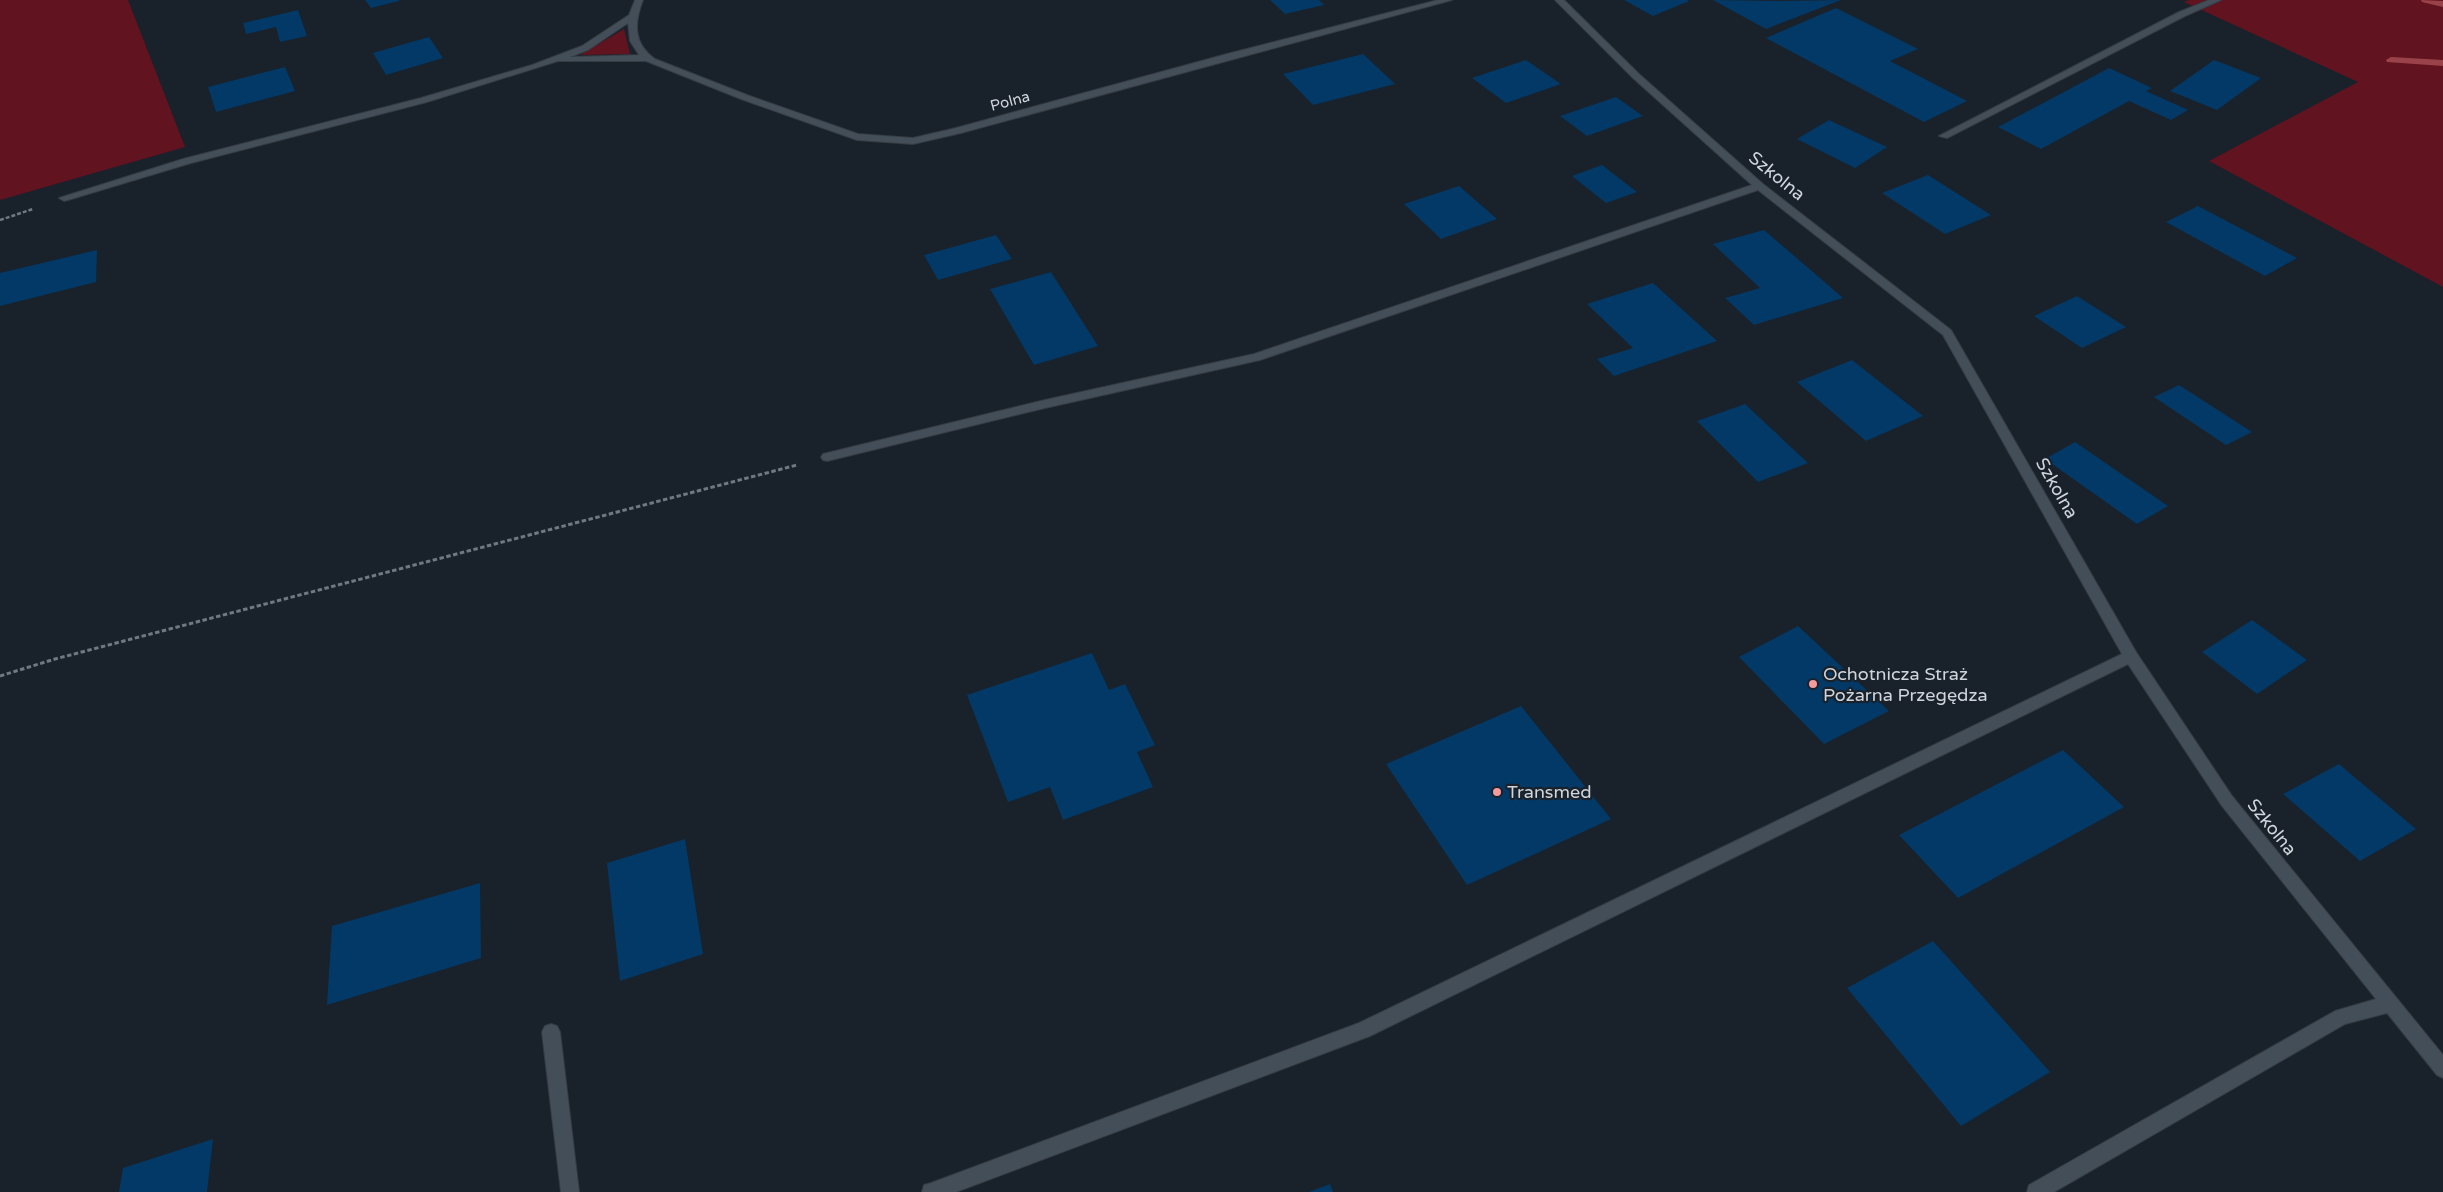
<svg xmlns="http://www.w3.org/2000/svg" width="2443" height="1192" font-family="'Varela Round',sans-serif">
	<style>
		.green { fill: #61131f }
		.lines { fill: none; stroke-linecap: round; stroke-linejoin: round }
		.stream { fill: #9a4249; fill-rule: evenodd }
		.building { fill: #033966 }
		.service-casing { stroke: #353b43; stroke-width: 2 }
		.minor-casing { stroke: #353b43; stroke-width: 2 }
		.path-far1 { stroke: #71787f; stroke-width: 2.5; stroke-dasharray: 4 2; stroke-linecap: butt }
		.path { stroke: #71787f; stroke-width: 3; stroke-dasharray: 4.5 2.5; stroke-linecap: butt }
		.service { fill: #444e58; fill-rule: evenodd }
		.minor { fill: #444e58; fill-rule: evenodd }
		.poi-dot { fill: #f59b9d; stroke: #19212a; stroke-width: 2 }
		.labels { text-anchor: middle; stroke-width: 4.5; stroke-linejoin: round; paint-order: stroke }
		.far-street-label { font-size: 15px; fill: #d0d5db; stroke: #19212a }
		.street-label { font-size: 18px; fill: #d0d5db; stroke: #19212a }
		.poi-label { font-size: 18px; fill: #d0d5db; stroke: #19212a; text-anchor: start }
	</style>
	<rect width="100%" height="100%" fill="#19212a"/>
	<g class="green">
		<path d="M0,0H128L185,147L0,200Z"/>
		<path d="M2189,0H2443V287L2209,161L2358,82L2184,2Z"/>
		<path d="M624,29L630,54L580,55Z"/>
	</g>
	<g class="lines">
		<g class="stream">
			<path d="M2421,0L2443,1V7L2422,2Z"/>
			<path d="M2391,57L2443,60V66L2387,62L2386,60Z"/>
		</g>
	</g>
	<g class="building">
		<path d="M365,0H399V1L371,8Z"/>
		<path d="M1270,0H1319L1324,5L1285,14Z"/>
		<path d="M1624,0H1687L1689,1L1653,16Z"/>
		<path d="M1713,0L1781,1L1841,0L1766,29Z"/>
		<path d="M1836,8L1918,49L1890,61L1967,101L1924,122L1766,38Z"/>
		<path d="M298,10L307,36L280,42L276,27L246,34L243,23Z"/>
		<path d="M429,37L443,58L386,75L373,53Z"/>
		<path d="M1363,54L1395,84L1313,105L1283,74Z"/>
		<path d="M1526,60L1561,84L1506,103L1472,78Z"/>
		<path d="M2214,60L2261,78L2217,110L2170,91Z"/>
		<path d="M285,67L295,91L216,112L208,87Z"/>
		<path d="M2109,68L2152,88L2146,91L2188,110L2171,120L2129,101L2041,149L1998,127Z"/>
		<path d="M1616,97L1643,116L1587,136L1560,116Z"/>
		<path d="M1829,120L1887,147L1855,168L1797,139Z"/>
		<path d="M1602,165L1637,192L1606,203L1572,176Z"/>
		<path d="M1928,175L1991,215L1945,234L1882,193Z"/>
		<path d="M1459,186L1497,219L1441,239L1404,204Z"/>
		<path d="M2198,206L2297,258L2265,276L2166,222Z"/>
		<path d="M1764,230L1813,272L1843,298L1754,325L1725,298L1760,288L1713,244Z"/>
		<path d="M996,235L1012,259L938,280L924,255Z"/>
		<path d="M97,250L96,282L0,306V273Z"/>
		<path d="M1051,272L1098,346L1034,365L990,289Z"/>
		<path d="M1653,283L1717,341L1614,376L1597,359L1633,348L1587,304Z"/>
		<path d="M2077,296L2126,327L2082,348L2034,316Z"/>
		<path d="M1852,360L1923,416L1866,441L1797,382Z"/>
		<path d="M2179,385L2252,432L2226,445L2154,397Z"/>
		<path d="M1745,404L1808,463L1758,482L1697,421Z"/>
		<path d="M2075,442L2168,506L2137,524L2045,459Z"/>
		<path d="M2252,620L2307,660L2257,694L2202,652Z"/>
		<path d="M1798,626L1889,711L1824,744L1739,657Z"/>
		<path d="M1092,653L1109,690L1125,684L1155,745L1137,752L1153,787L1063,820L1050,787L1008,802L967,695Z"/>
		<path d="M1521,706L1611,819L1467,885L1386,764Z"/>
		<path d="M2063,750L2124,807L1958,898L1899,835Z"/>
		<path d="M2339,764L2416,829L2360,861L2283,794Z"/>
		<path d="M685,839L703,954L620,981L607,863Z"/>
		<path d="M480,883L481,958L327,1005L332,926Z"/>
		<path d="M1933,941L2050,1072L1961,1126L1847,988Z"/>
		<path d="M213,1139L207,1192H119L123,1168Z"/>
		<path d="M1330,1184L1333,1192H1309Z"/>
	</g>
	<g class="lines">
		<g class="service-casing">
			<path id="service" d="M2209,0H2221L2185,16L1947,138L1939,136L2179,12Z"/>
		</g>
		<g class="minor-casing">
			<g id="minor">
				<path d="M635,0H643C634,23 633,44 655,59L747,95L858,134L913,138L956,128L1227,54L1438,0H1452L961,133L913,144L857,140L741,99L646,61H558L427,102L191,163L68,200L64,201L59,198L183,159L421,98L532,65L582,46L629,15ZM628,23L630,41L639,55L570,57L588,50Z"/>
				<path d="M1555,0H1564L1639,74L1763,184L1951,330L2136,652L2232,796L2443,1055V1078L2437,1075L2387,1013L2345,1024L2054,1192H2027L2029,1185L2335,1011L2376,999L2222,806L2128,664L1370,1036L956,1192H922L924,1185L931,1183L1359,1023L2122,654L1943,335L1758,190L1260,360L1045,408L827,461L823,460L821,457L823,454L827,453L1045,400L1254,354L1752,185L1633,78Z"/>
				<path d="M551,1024L557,1026L560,1032L579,1192H561L542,1032L545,1026Z"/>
			</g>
		</g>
		<path class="path-far1" d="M0,220L33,209"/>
		<path class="path" d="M0,676L55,659L797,465"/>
		<use href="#service" class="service"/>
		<use href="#minor" class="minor"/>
	</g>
	<g class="poi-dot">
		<circle cx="1813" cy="684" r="5"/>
		<circle cx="1497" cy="792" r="5"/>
	</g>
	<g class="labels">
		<g class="far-street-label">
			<text transform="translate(1010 101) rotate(-15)" y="5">Polna</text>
		</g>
		<g class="street-label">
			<text transform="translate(1777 176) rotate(39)" y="6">Szkolna</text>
			<text transform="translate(2057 488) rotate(60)" y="6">Szkolna</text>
			<text transform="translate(2272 827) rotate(51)" y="6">Szkolna</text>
		</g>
		<g class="poi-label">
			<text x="1823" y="680">Ochotnicza Straż<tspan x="1823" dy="21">Pożarna Przegędza</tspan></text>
			<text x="1507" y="798">Transmed</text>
		</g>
	</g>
</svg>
